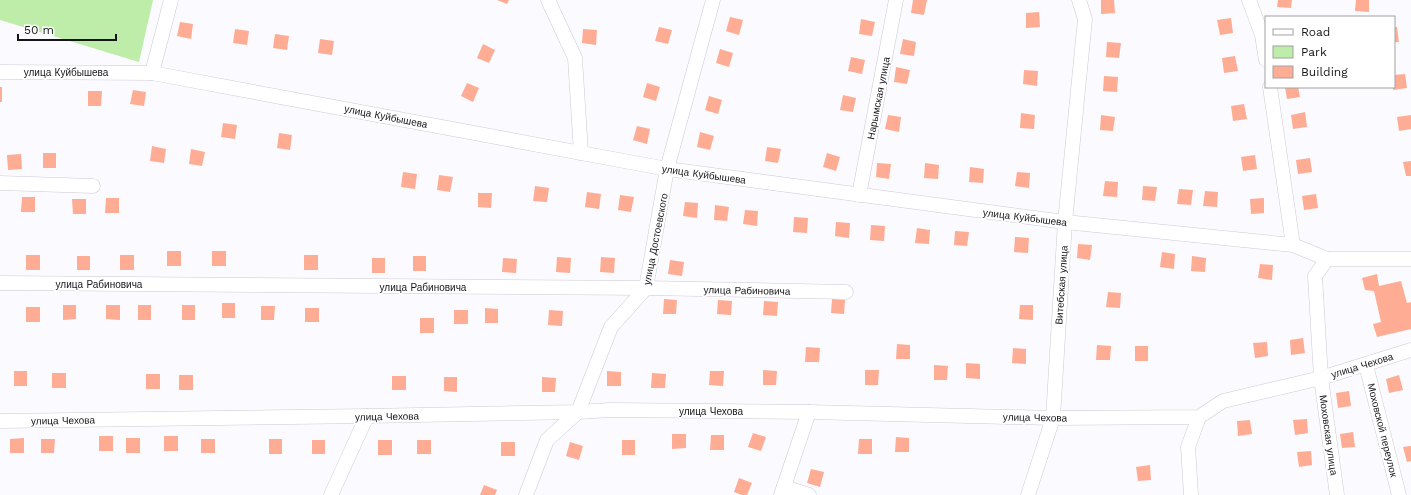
<svg xmlns="http://www.w3.org/2000/svg" width="1411" height="495" font-family="'Work Sans',sans-serif">
	<style>
		.green { fill: #beeda9 }
		.building { fill: #ffac94 }
		.lines { fill: none; stroke-linecap: round; stroke-linejoin: round }
		.minor-casing { stroke: #cccad3; stroke-width: 15 }
		.minor { stroke: #fff; stroke-width: 14 }
		.labels { text-anchor: middle; stroke-width: 3.5; stroke-linejoin: round; paint-order: stroke }
		.street-label { font-size: 10px; fill: #161519; stroke: #fff }
	</style>
	<rect width="100%" height="100%" fill="#fafaff"/>
	<path class="green" d="M0,0H153L139,62L0,20Z"/>
	<g class="building">
		<path d="M497,0H509L507,4Z"/>
		<path d="M913,0H927L924,15L911,13Z"/>
		<path d="M1101,0H1114L1115,13L1101,14Z"/>
		<path d="M1278,0H1292L1291,8L1277,7Z"/>
		<path d="M1356,0H1369V12L1355,11Z"/>
		<path d="M1039,12L1040,27L1026,28V13Z"/>
		<path d="M730,17L743,20L739,35L726,31Z"/>
		<path d="M1231,18L1233,33L1220,35L1217,20Z"/>
		<path d="M861,19L875,22L872,36L859,34Z"/>
		<path d="M180,22L193,24L191,39L177,36Z"/>
		<path d="M659,27L672,30L668,44L655,41Z"/>
		<path d="M1394,27H1397L1399,42H1394Z"/>
		<path d="M235,29L249,31L247,45L233,43Z"/>
		<path d="M583,29L597,30L596,45L582,43Z"/>
		<path d="M275,34L289,36L287,50L273,48Z"/>
		<path d="M320,39L334,41L332,55L318,53Z"/>
		<path d="M903,39L916,42L914,56L900,54Z"/>
		<path d="M1107,42L1121,43L1119,58L1106,57Z"/>
		<path d="M483,44L495,50L489,63L477,58Z"/>
		<path d="M720,49L733,53L729,67L716,63Z"/>
		<path d="M1235,56L1238,71L1224,73L1222,58Z"/>
		<path d="M851,57L865,60L862,74L848,71Z"/>
		<path d="M896,67L910,70L907,84L894,82Z"/>
		<path d="M1024,70L1038,71L1037,86L1023,84Z"/>
		<path d="M1405,74L1407,88L1393,90L1394,75Z"/>
		<path d="M1104,76L1118,77L1117,92L1103,91Z"/>
		<path d="M467,83L479,88L473,102L461,96Z"/>
		<path d="M647,83L660,87L656,101L643,97Z"/>
		<rect x="0" y="87" width="2" height="15"/>
		<path d="M1285,87H1298L1300,97L1287,99Z"/>
		<path d="M133,90L146,92L144,106L130,104Z"/>
		<path d="M88,91H102L101,106H88Z"/>
		<path d="M843,95L856,98L853,112L840,110Z"/>
		<path d="M709,96L722,100L718,114L705,110Z"/>
		<path d="M1244,104L1247,119L1233,121L1231,106Z"/>
		<path d="M1305,112L1307,127L1293,129L1291,115Z"/>
		<path d="M1021,113L1035,115L1034,129L1020,128Z"/>
		<path d="M888,115L901,117L899,132L885,129Z"/>
		<path d="M1101,115L1115,117L1113,131L1100,130Z"/>
		<path d="M1411,115V129L1399,131L1397,117Z"/>
		<path d="M223,123L237,125L235,139L221,137Z"/>
		<path d="M637,126L650,129L647,144L633,140Z"/>
		<path d="M700,132L714,136L710,150L697,147Z"/>
		<path d="M279,133L292,135L290,150L277,148Z"/>
		<path d="M152,146L166,149L164,163L150,161Z"/>
		<path d="M767,147L781,149L778,163L765,161Z"/>
		<path d="M191,149L205,152L202,166L189,164Z"/>
		<rect x="43" y="153" width="13" height="15"/>
		<path d="M827,153L840,157L836,171L823,167Z"/>
		<path d="M21,154L22,169L8,170L7,155Z"/>
		<path d="M1255,155L1257,169L1243,171L1241,157Z"/>
		<path d="M1310,158L1312,172L1298,174L1296,160Z"/>
		<path d="M1411,161V176H1406L1403,162Z"/>
		<path d="M877,163L891,164L889,179L876,177Z"/>
		<path d="M925,163L939,165L938,179L924,178Z"/>
		<path d="M970,167L984,169L983,183L969,182Z"/>
		<path d="M403,172L417,174L415,189L401,187Z"/>
		<path d="M1017,172L1030,173L1029,188L1015,186Z"/>
		<path d="M439,175L453,177L450,192L437,190Z"/>
		<path d="M1105,181L1118,182L1117,197L1103,196Z"/>
		<path d="M535,186L549,188L547,202L533,201Z"/>
		<path d="M1143,186L1157,187L1155,201L1142,200Z"/>
		<path d="M1179,189L1193,190L1191,205L1177,204Z"/>
		<path d="M1205,191L1218,192L1217,207L1203,206Z"/>
		<path d="M587,192L601,194L599,209L585,207Z"/>
		<path d="M478,193H492L491,208L478,207Z"/>
		<path d="M1316,194L1318,208L1304,210L1302,196Z"/>
		<path d="M620,195L634,197L631,212L618,210Z"/>
		<path d="M22,197H35V212H21Z"/>
		<path d="M106,198H119V213H105Z"/>
		<path d="M1264,198V213L1251,214L1250,199Z"/>
		<path d="M72,199H86V214H73Z"/>
		<path d="M685,202L698,203L697,218L683,216Z"/>
		<path d="M715,205L729,207L727,221L714,220Z"/>
		<path d="M745,210L758,211L757,226L743,224Z"/>
		<path d="M794,217L808,218L807,233L793,232Z"/>
		<path d="M836,222L850,223L849,238L835,236Z"/>
		<path d="M871,225L885,226L884,241L870,240Z"/>
		<path d="M917,228L930,230L929,244L915,243Z"/>
		<path d="M955,231L969,232L967,246L954,245Z"/>
		<path d="M1015,237L1029,238L1028,253L1014,252Z"/>
		<path d="M1078,244L1092,245L1090,260L1077,258Z"/>
		<rect x="167" y="251" width="14" height="15"/>
		<rect x="212" y="251" width="14" height="15"/>
		<path d="M1162,252L1175,254L1174,269L1160,267Z"/>
		<rect x="26" y="255" width="14" height="15"/>
		<rect x="120" y="255" width="14" height="15"/>
		<rect x="304" y="255" width="14" height="15"/>
		<rect x="77" y="256" width="13" height="14"/>
		<rect x="413" y="256" width="13" height="15"/>
		<path d="M1192,256L1206,258L1205,272L1191,271Z"/>
		<path d="M557,257L571,258L570,273L556,272Z"/>
		<path d="M601,257L615,258L614,273L600,272Z"/>
		<rect x="372" y="258" width="13" height="15"/>
		<path d="M503,258L517,259L516,273L502,272Z"/>
		<path d="M670,260L684,262L682,276L668,274Z"/>
		<path d="M1260,264L1273,265L1272,280L1258,278Z"/>
		<path d="M1377,274L1379,286L1401,281L1407,303L1411,302V329L1377,337L1373,324L1381,322L1374,291L1365,290L1362,278Z"/>
		<path d="M1108,292L1121,293L1120,308L1106,307Z"/>
		<path d="M664,299L677,300L676,314H663Z"/>
		<path d="M832,299L845,300L844,314L831,313Z"/>
		<path d="M718,300L732,301L731,315L717,314Z"/>
		<path d="M764,301L778,302L777,316L763,315Z"/>
		<rect x="222" y="303" width="13" height="15"/>
		<path d="M63,305H76V319L63,320Z"/>
		<path d="M106,305H120V320L106,319Z"/>
		<rect x="138" y="305" width="13" height="15"/>
		<rect x="182" y="305" width="13" height="15"/>
		<path d="M1020,305H1033V320L1019,319Z"/>
		<path d="M261,306H275L274,320H261Z"/>
		<rect x="26" y="307" width="14" height="15"/>
		<rect x="305" y="308" width="14" height="14"/>
		<path d="M485,308L498,309V323H485Z"/>
		<rect x="454" y="310" width="14" height="14"/>
		<path d="M549,310L563,311L562,326L548,325Z"/>
		<rect x="420" y="318" width="14" height="15"/>
		<path d="M1303,338L1305,353L1291,355L1290,340Z"/>
		<path d="M1267,342L1268,356L1255,358L1253,343Z"/>
		<path d="M897,344L910,345V359H896Z"/>
		<path d="M1097,345L1111,346L1110,360H1096Z"/>
		<rect x="1135" y="346" width="13" height="15"/>
		<path d="M806,347L820,348L819,362H805Z"/>
		<path d="M1013,348L1026,349V364L1012,363Z"/>
		<path d="M966,363L980,364V379L966,378Z"/>
		<path d="M934,365L948,366L947,380H934Z"/>
		<path d="M763,370L777,371L776,385H763Z"/>
		<path d="M865,370H879L878,385H865Z"/>
		<rect x="14" y="371" width="13" height="15"/>
		<path d="M607,371L621,372V386H607Z"/>
		<path d="M710,371H724L723,386L709,385Z"/>
		<rect x="52" y="373" width="14" height="15"/>
		<path d="M652,373L666,374L665,388H651Z"/>
		<rect x="146" y="374" width="14" height="15"/>
		<rect x="179" y="375" width="14" height="15"/>
		<path d="M1399,375L1403,390L1389,393L1386,379Z"/>
		<rect x="392" y="376" width="14" height="14"/>
		<path d="M444,377H457V392L444,391Z"/>
		<path d="M542,377L556,378L555,392H542Z"/>
		<path d="M1349,391L1351,406L1338,408L1336,393Z"/>
		<path d="M1307,419L1308,433L1295,435L1293,420Z"/>
		<path d="M1250,420L1252,434L1238,436L1237,421Z"/>
		<path d="M1353,432L1355,447L1342,448L1340,434Z"/>
		<path d="M753,433L766,437L761,451L748,447Z"/>
		<path d="M672,434H686V448L672,449Z"/>
		<path d="M711,435H724V450H710Z"/>
		<rect x="99" y="436" width="14" height="15"/>
		<rect x="164" y="436" width="14" height="15"/>
		<path d="M896,437L909,438V452H895Z"/>
		<path d="M24,438V453H10V439Z"/>
		<rect x="126" y="438" width="14" height="15"/>
		<path d="M41,439H55L54,453H41Z"/>
		<rect x="201" y="439" width="14" height="14"/>
		<rect x="269" y="439" width="13" height="15"/>
		<path d="M859,439H872V454H858Z"/>
		<rect x="312" y="440" width="13" height="14"/>
		<rect x="378" y="440" width="14" height="15"/>
		<rect x="417" y="440" width="14" height="14"/>
		<rect x="622" y="440" width="13" height="15"/>
		<rect x="501" y="442" width="14" height="14"/>
		<path d="M570,442L583,446L579,460L566,456Z"/>
		<path d="M1411,446V461L1407,462L1403,447Z"/>
		<path d="M1311,451L1312,465L1299,467L1297,452Z"/>
		<path d="M1150,465L1151,480L1138,481L1136,467Z"/>
		<path d="M811,469L824,472L820,487L807,483Z"/>
		<path d="M739,478L752,483L747,495H742L734,492Z"/>
		<path d="M484,485L497,490L495,495H480Z"/>
	</g>
	<g class="lines">
		<g class="minor-casing">
			<g id="minor">
				<path d="M548,0L575,58L581,153"/>
				<path d="M1249,0L1262,35L1266,60"/>
				<path d="M0,72L152,73L667,169L1065,222L1293,245L1327,259H1411"/>
				<path d="M152,73L171,0"/>
				<path d="M1270,87L1293,245"/>
				<path d="M0,183L93,186"/>
				<path d="M859,195L896,0"/>
				<path d="M1327,259L1315,276L1321,378L1337,495"/>
				<path d="M0,283L646,288L846,292"/>
				<path d="M1366,365L1399,495"/>
				<path d="M0,421L367,416L578,412L611,410L809,412L1053,418L1199,417L1223,401L1321,378L1411,350"/>
				<path d="M784,487L809,495"/>
				<path d="M331,495L367,416"/>
				<path d="M526,495L547,440L578,412L611,327L646,288L667,169L713,0"/>
				<path d="M781,495L809,412"/>
				<path d="M1028,495L1053,418L1065,222L1085,19L1079,0"/>
				<path d="M1191,495L1188,447L1199,417"/>
			</g>
		</g>
		<use href="#minor" class="minor"/>
	</g>
	<g class="labels">
		<g class="street-label">
			<text x="66" y="76">улица Куйбышева</text>
			<text transform="translate(878 98) rotate(-79)" y="4">Нарымская улица</text>
			<text transform="translate(386 116) rotate(11)" y="4">улица Куйбышева</text>
			<text transform="translate(704 174) rotate(8)" y="4">улица Куйбышева</text>
			<text transform="translate(1025 217) rotate(7)" y="4">улица Куйбышева</text>
			<text transform="translate(655 239) rotate(-79)" y="4">улица Достоевского</text>
			<text x="99" y="288">улица Рабиновича</text>
			<text transform="translate(1061 285) rotate(-86)" y="4">Витебская улица</text>
			<text x="423" y="291">улица Рабиновича</text>
			<text transform="translate(747 290) rotate(1)" y="4">улица Рабиновича</text>
			<text transform="translate(1362 365) rotate(-17)" y="4">улица Чехова</text>
			<text x="711" y="415">улица Чехова</text>
			<text transform="translate(387 416) rotate(-1)" y="4">улица Чехова</text>
			<text transform="translate(1035 417) rotate(1)" y="4">улица Чехова</text>
			<text transform="translate(63 420) rotate(-1)" y="4">улица Чехова</text>
			<text transform="translate(1383 430) rotate(76)" y="4">Моховской переулок</text>
			<text transform="translate(1329 435) rotate(82)" y="4">Моховская улица</text>
		</g>
	</g>
	<rect x="1265" y="16" width="130" height="72" fill="#ffffff" stroke="#a2a1a3"/>
	<rect x="1273" y="29" width="20" height="6" fill="#ffffff" stroke="#a2a1a3"/>
	<text x="1301" y="36" font-size="12" fill="#161519">Road</text>
	<rect x="1273" y="46" width="20" height="12" fill="#beeda9" stroke="#a2a1a3"/>
	<text x="1301" y="56" font-size="12" fill="#161519">Park</text>
	<rect x="1273" y="66" width="20" height="12" fill="#ffac94" stroke="#a2a1a3"/>
	<text x="1301" y="76" font-size="12" fill="#161519">Building</text>
	<path d="M18 34v6h98v-6" fill="none" stroke="#161519" stroke-width="2"/>
	<text x="24" y="34" font-size="12" fill="#161519" stroke="#ffffff" stroke-width="3" paint-order="stroke">50 m</text>
</svg>
